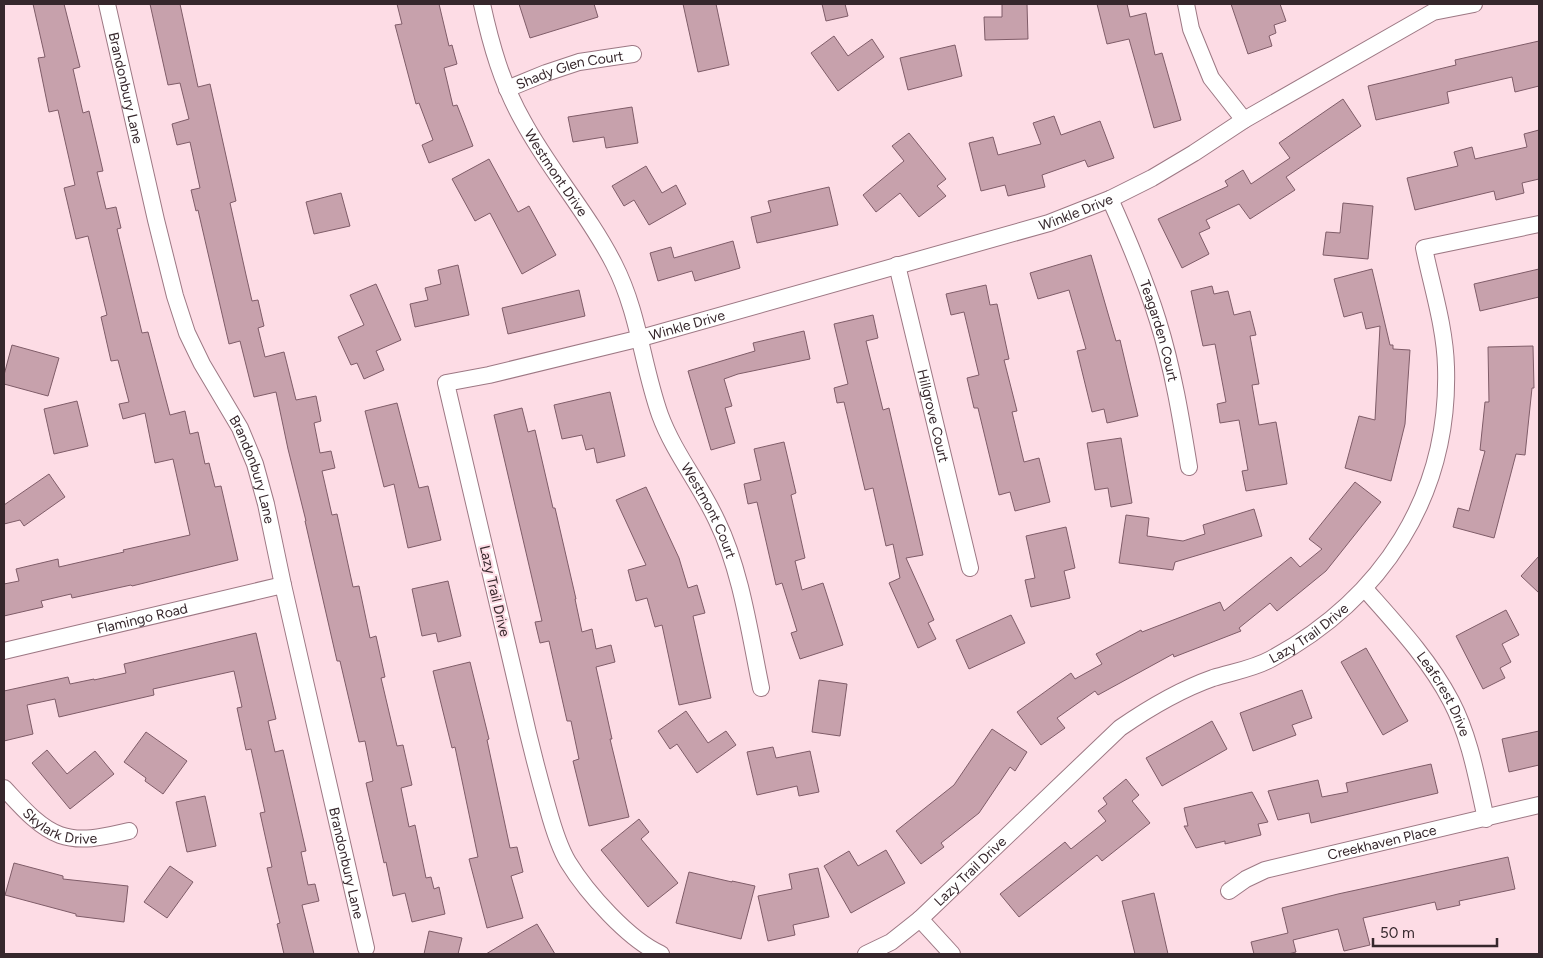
<svg xmlns="http://www.w3.org/2000/svg" width="1543" height="958" font-family="Figtree,sans-serif">
	<style>
		.building { fill: #c7a1ac; stroke: #7f5c68 }
		.lines { fill: none; stroke-linecap: round; stroke-linejoin: round }
		.street-casing { stroke: #9d7884; stroke-width: 18 }
		.street { stroke: #fff; stroke-width: 16 }
		.labels { text-anchor: middle; stroke-width: 4; stroke-linejoin: round; paint-order: stroke }
		.street-label { font-size: 14px; fill: #36272c; stroke: #fddce5 }
	</style>
	<rect width="100%" height="100%" fill="#fddce5"/>
	<g class="building">
		<path d="M33,4H64L80,67L73,69L83,113L89,111L103,171L97,172L106,209L116,207L121,228L117,229L142,333L148,332L170,415L185,411L190,434L198,432L205,464L209,463L215,487L221,486L238,560L132,586L131,585L72,598L71,594L41,601L43,607L4,616V584L19,581L16,569L58,559L59,567L124,552L123,550L190,535L173,459L155,463L145,413L123,419L119,404L129,402L118,360L111,361L101,317L107,315L88,236L76,239L64,188L75,185L58,110L49,112L38,58L45,57Z"/>
		<path d="M150,4H180L198,87L210,84L236,201L230,203L246,275L252,301L258,300L264,326L258,328L265,357L284,352L296,400L316,396L321,421L314,423L320,453L331,451L335,468L322,471L332,515L337,514L353,587L359,586L370,638L376,636L385,677L381,678L397,746L403,745L412,785L401,788L409,827L415,825L426,878L431,877L434,889L439,887L445,914L412,922L405,893L393,896L386,862L384,863L366,783L373,781L365,741L359,742L340,661H337L305,521H306L288,449L276,392L254,397L240,341L229,344L198,210L196,211L191,190L200,188L190,142L177,145L172,124L189,119L180,83L168,85Z"/>
		<path d="M397,4H439L449,46L452,45L457,64L444,68L453,106L457,105L473,146L429,163L422,145L433,140L419,103L416,104L395,25L402,24Z"/>
		<path d="M519,4H594L598,17L530,38Z"/>
		<path d="M683,4H716L729,65L698,72Z"/>
		<path d="M822,4H845L848,16L826,21Z"/>
		<path d="M1002,4H1027L1028,39L985,40L984,17H1002Z"/>
		<path d="M1097,4H1127L1130,17L1146,13L1155,55L1162,53L1181,120L1154,128L1129,39L1107,44Z"/>
		<path d="M1231,4H1280L1286,21L1274,25L1276,33L1269,36L1272,46L1248,54Z"/>
		<path d="M834,36L848,56L872,39L884,57L838,91L811,53Z"/>
		<path d="M1539,41V86L1515,92L1512,77L1447,92L1449,103L1376,120L1368,86L1456,65L1455,60Z"/>
		<path d="M955,45L962,76L908,90L900,58Z"/>
		<path d="M1343,99L1361,126L1286,177L1295,190L1250,219L1239,204L1206,220L1210,228L1199,233L1209,254L1182,268L1158,219L1228,186L1225,181L1243,170L1251,184L1290,158L1279,143Z"/>
		<path d="M632,107L638,143L606,148L604,137L573,142L568,117Z"/>
		<path d="M1054,116L1061,135L1100,121L1114,158L1088,167L1085,160L1042,175L1045,187L1008,196L1005,185L981,191L969,143L993,137L998,155L1041,144L1033,123Z"/>
		<path d="M1539,130V179L1522,183L1524,193L1496,200L1494,191L1415,210L1407,178L1458,166L1454,152L1472,147L1475,159L1527,147L1524,134Z"/>
		<path d="M909,133L946,179L937,186L946,196L919,217L900,193L876,212L863,195L904,161L892,146Z"/>
		<path d="M489,159L518,212L529,206L556,255L522,274L490,213L475,221L452,179Z"/>
		<path d="M646,166L662,193L676,185L686,204L649,225L634,200L624,206L612,186Z"/>
		<path d="M829,187L838,225L757,243L751,217L771,212L768,201Z"/>
		<path d="M341,193L350,226L314,234L306,202Z"/>
		<path d="M1343,203L1373,206L1368,259L1323,255L1326,232L1340,233Z"/>
		<path d="M733,241L740,268L695,281L692,271L658,281L650,253L671,247L674,258Z"/>
		<path d="M1091,255L1116,341L1120,340L1138,416L1107,423L1104,409L1092,412L1077,351L1086,349L1069,290L1038,299L1030,273Z"/>
		<path d="M458,265L469,315L415,327L410,304L428,300L425,288L441,284L438,270Z"/>
		<path d="M1372,269L1390,345H1393V349L1410,350L1405,424L1391,481L1345,468L1359,416L1375,420L1380,326L1366,329L1362,312L1344,317L1334,279Z"/>
		<path d="M1539,269V297L1480,311L1474,284Z"/>
		<path d="M376,284L401,340L376,351L384,370L364,379L357,363L351,365L338,337L364,325L350,295Z"/>
		<path d="M986,285L990,305L997,304L1009,359L1004,360L1017,411L1012,412L1024,462L1039,458L1050,502L1015,511L1010,492L999,495L978,408H974L967,378L979,375L964,312L951,315L946,294Z"/>
		<path d="M1212,286L1214,294L1228,291L1234,315L1250,311L1256,335L1250,336L1259,384L1252,385L1259,425L1276,422L1287,484L1246,491L1242,471L1248,470L1239,420L1220,423L1217,404L1226,402L1215,344L1203,346L1191,291Z"/>
		<path d="M579,290L585,316L508,334L502,308Z"/>
		<path d="M873,315L878,338L866,341L883,410L889,408L923,555L906,558L934,620L928,623L936,639L918,648L889,583L900,578L893,544L886,546L873,488L865,490L844,402L837,403L834,388L848,384L834,324Z"/>
		<path d="M804,331L810,359L738,374L724,379L732,406L725,408L735,443L711,450L688,371L755,351L753,343Z"/>
		<path d="M12,345L59,358L48,396L4,384V375Z"/>
		<path d="M1533,346L1534,388H1532L1525,455L1516,454L1494,538L1453,527L1458,508L1469,511L1485,451L1480,450L1485,402H1489L1488,347Z"/>
		<path d="M610,392L625,456L597,463L594,448L586,450L582,435L562,439L554,405Z"/>
		<path d="M77,401L88,446L54,454L44,409Z"/>
		<path d="M397,403L419,488L428,486L441,540L408,548L394,484L384,487L365,411Z"/>
		<path d="M522,408L528,432L535,430L553,508H555L576,599H575L582,632L592,629L596,649L611,645L615,662L596,667L612,739H610L629,817L589,826L573,761L579,759L571,721H567L549,641L540,643L535,622L542,621L494,415Z"/>
		<path d="M1121,438L1132,503L1111,507L1108,488L1095,490L1087,443Z"/>
		<path d="M784,442L796,493L791,495L805,558L795,561L802,590L823,583L843,645L800,659L791,633L797,631L782,583L776,585L757,502L748,504L744,484L761,480L754,449Z"/>
		<path d="M49,474L65,497L24,526L20,520L4,524V505Z"/>
		<path d="M1355,482L1381,502L1326,571L1277,611L1270,603L1239,628L1241,631L1174,657L1173,654L1098,695L1095,691L1057,718L1065,728L1041,745L1017,712L1071,673L1075,679L1102,664L1096,654L1141,630L1142,632L1220,602L1224,611L1291,557L1300,567L1322,549L1309,539Z"/>
		<path d="M646,487L679,558L688,588L697,585L705,613L693,616L711,698L679,705L662,625L655,627L647,598L636,601L628,570L646,565L616,500Z"/>
		<path d="M1254,509L1262,536L1175,562L1173,570L1119,563L1126,515L1149,518L1147,536L1183,541L1205,534L1203,525Z"/>
		<path d="M1066,527L1075,568L1064,571L1070,598L1031,607L1025,580L1035,578L1026,536Z"/>
		<path d="M1539,556V593L1521,576Z"/>
		<path d="M448,581L461,636L438,642L436,633L422,636L412,589Z"/>
		<path d="M1506,610L1519,635L1502,644L1511,662L1500,668L1505,678L1483,689L1456,636Z"/>
		<path d="M1011,615L1025,643L969,669L956,640Z"/>
		<path d="M256,633L276,719L268,721L275,752L283,750L306,851L301,852L308,885L315,884L319,901L302,905L314,954H284L277,924L280,923L267,868L272,867L260,813L265,812L251,749L246,750L237,708L242,707L234,671L153,689L154,695L59,717L55,699L27,705L33,734L4,741V691L68,677L70,684L94,679V680L126,673L124,664Z"/>
		<path d="M1366,648L1408,721L1383,735L1341,662Z"/>
		<path d="M470,662L489,739L487,740L510,848L517,847L523,872L511,876L523,918L487,928L469,859L478,857L455,747L452,748L433,671Z"/>
		<path d="M819,680L847,684L840,736L812,732Z"/>
		<path d="M1302,690L1312,718L1292,725L1296,735L1253,751L1240,713Z"/>
		<path d="M686,711L708,743L726,731L736,745L697,773L677,744L670,749L658,731Z"/>
		<path d="M1212,721L1227,749L1162,786L1146,758Z"/>
		<path d="M992,729L1027,752L1015,771L1010,767L979,813L941,843L944,847L921,864L896,831L954,785Z"/>
		<path d="M1539,731V765L1509,772L1502,739Z"/>
		<path d="M146,732L187,761L163,794L145,781L146,778L124,762Z"/>
		<path d="M773,747L776,758L810,751L819,792L799,796L797,786L757,795L747,752Z"/>
		<path d="M47,750L67,774L95,751L114,774L70,809L32,763Z"/>
		<path d="M1431,764L1438,793L1311,823L1309,813L1278,820L1268,791L1318,780L1322,797L1348,792L1346,783Z"/>
		<path d="M1126,779L1139,795L1132,801L1150,823L1102,861L1097,855L1019,917L1000,894L1065,842L1071,849L1106,821L1098,811L1107,804L1103,798Z"/>
		<path d="M1252,792L1268,822L1258,824L1261,835L1225,844V841L1196,848L1184,826H1188L1184,808Z"/>
		<path d="M205,796L216,846L187,852L176,802Z"/>
		<path d="M639,819L649,832L641,839L678,883L648,907L601,850Z"/>
		<path d="M886,850L905,883L851,913L824,866L849,851L858,866Z"/>
		<path d="M1508,857L1515,889L1459,901L1460,905L1437,910L1435,902L1363,918L1370,945L1344,951L1338,929L1293,940L1296,952L1288,954H1254L1251,942L1288,933L1282,908L1338,894Z"/>
		<path d="M14,863L63,876V879L128,886L124,922L76,916V914L5,895Z"/>
		<path d="M170,866L193,882L167,918L144,902Z"/>
		<path d="M818,868L829,917L793,925L795,935L768,941L758,896L792,889L789,874Z"/>
		<path d="M689,872L732,882V881L755,886L741,939L676,923Z"/>
		<path d="M1154,893L1168,954H1135L1122,901Z"/>
		<path d="M537,924L555,954H486L526,930Z"/>
		<path d="M429,931L462,938L458,954H424Z"/>
	</g>
	<g class="lines">
		<g class="street-casing">
			<g id="street">
				<path id="s1" d="M107,4L156,220L175,296L187,333L202,364L240,428L255,464L266,504L283,585L366,948"/>
				<path id="s2" d="M482,4C491,45 502,84 523,121C550,171 588,213 614,264C639,313 642,364 660,415C674,453 700,484 717,521C741,570 750,635 761,688"/>
				<path d="M1186,4L1191,29L1211,78L1244,120"/>
				<path id="s3" d="M507,89L546,73L579,62L633,54"/>
				<path id="s4" d="M1110,199C1128,239 1145,279 1158,321C1173,369 1181,418 1189,467"/>
				<path id="s5" d="M897,265L970,568"/>
				<path id="s6" d="M1365,589C1396,624 1429,659 1451,701C1470,737 1477,779 1486,819"/>
				<path id="s7" d="M4,651L283,585"/>
				<path id="s8" d="M4,788C20,805 38,827 60,835C82,843 107,836 129,831"/>
				<path id="s9" d="M1229,891L1246,879L1265,870L1539,805"/>
				<path d="M920,919L952,954"/>
				<path id="s10" d="M661,954C629,940 587,893 568,862C559,847 553,827 548,809C538,774 529,739 521,703C496,597 472,490 446,383L489,375L641,338L1049,223L1110,199L1152,178L1194,153L1244,120L1433,12L1474,4"/>
				<path id="s11" d="M866,954L891,942L920,919L1120,728C1149,708 1179,690 1213,678C1232,672 1253,669 1271,659C1382,599 1450,496 1446,367C1445,327 1432,287 1424,248L1539,224"/>
			</g>
		</g>
		<use href="#street" class="street"/>
	</g>
	<g class="labels">
		<g class="street-label">
			<text dy="5" stroke="none"><textPath href="#s3" startOffset="66">Shady Glen Court</textPath></text>
			<text dy="5" stroke="none"><textPath href="#s1" startOffset="86">Brandonbury Lane</textPath></text>
			<text dy="5" stroke="none"><textPath href="#s2" startOffset="186">Westmont Drive</textPath></text>
			<text dy="5" stroke="none"><textPath href="#s10" startOffset="1280">Winkle Drive</textPath></text>
			<text dy="5" stroke="none"><textPath href="#s10" startOffset="875">Winkle Drive</textPath></text>
			<text dy="5" stroke="none"><textPath href="#s4" startOffset="141">Teagarden Court</textPath></text>
			<text dy="5" stroke="none"><textPath href="#s5" startOffset="155">Hillgrove Court</textPath></text>
			<text dy="5" stroke="none"><textPath href="#s1" startOffset="491">Brandonbury Lane</textPath></text>
			<text dy="5" stroke="none"><textPath href="#s2" startOffset="560">Westmont Court</textPath></text>
			<text transform="translate(495 591) rotate(77)" y="5">Lazy Trail Drive</text>
			<text dy="5" stroke="none"><textPath href="#s7" startOffset="142">Flamingo Road</textPath></text>
			<text dy="5" stroke="none"><textPath href="#s11" startOffset="554">Lazy Trail Drive</textPath></text>
			<text dy="5" stroke="none"><textPath href="#s6" startOffset="132">Leafcrest Drive</textPath></text>
			<text dy="5" stroke="none"><textPath href="#s8" startOffset="71">Skylark Drive</textPath></text>
			<text dy="5" stroke="none"><textPath href="#s9" startOffset="162">Creekhaven Place</textPath></text>
			<text dy="5" stroke="none"><textPath href="#s1" startOffset="896">Brandonbury Lane</textPath></text>
			<text dy="5" stroke="none"><textPath href="#s11" startOffset="134">Lazy Trail Drive</textPath></text>
		</g>
	</g>
	<rect width="1543" height="958" fill="none" stroke="#36272c" stroke-width="10"/>
	<path d="M1373 938v8h124v-8" fill="none" stroke="#36272c" stroke-width="2.5"/>
	<text x="1380" y="938" font-size="15" fill="#36272c" stroke="#fddce5" stroke-width="4" paint-order="stroke">50 m</text>
</svg>
